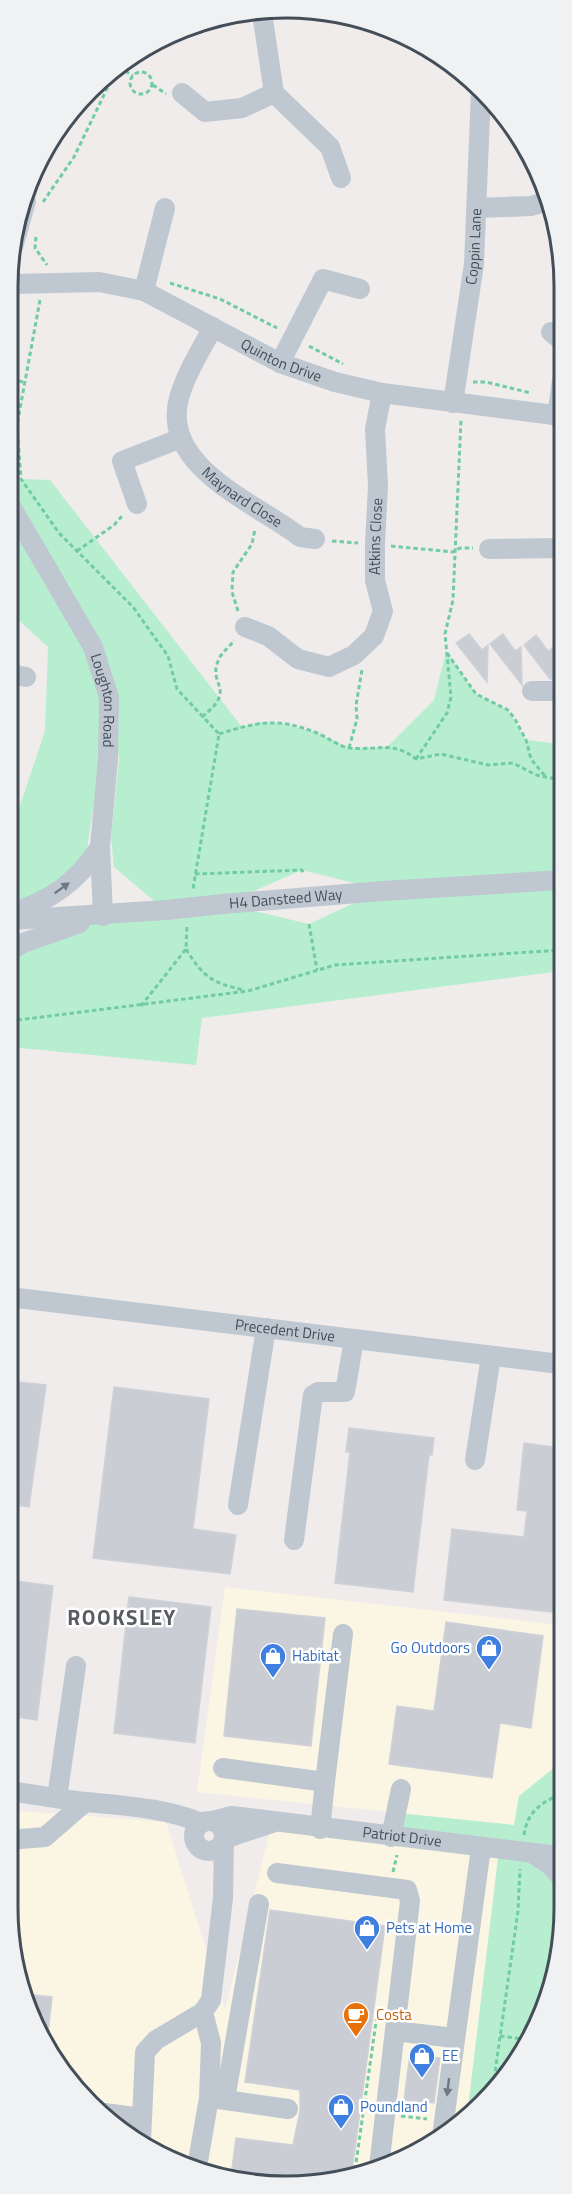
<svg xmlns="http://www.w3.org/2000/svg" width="572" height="2194" font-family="'Titillium Web',sans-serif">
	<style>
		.commercial { fill: #fbf6e3 }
		.green { fill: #b8eed0; fill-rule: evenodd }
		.building { fill: #cbcdd4; stroke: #cfd1d8; stroke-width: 1.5 }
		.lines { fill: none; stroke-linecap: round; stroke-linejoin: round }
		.path { stroke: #71cba4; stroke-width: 3; stroke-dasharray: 4.5 3; stroke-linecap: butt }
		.minor { stroke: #bfc7d1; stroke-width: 20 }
		.minor-bridge { stroke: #bfc7d1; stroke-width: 20 }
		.oneway { fill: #6f7883 }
		.labels { text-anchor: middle; stroke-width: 5; stroke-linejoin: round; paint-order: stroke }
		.street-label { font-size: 15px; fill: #444e59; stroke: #fff }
		.shop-label { font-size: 15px; fill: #366cbe; stroke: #fff; text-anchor: start }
		.food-label { font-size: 15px; fill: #c56008; stroke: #fff; text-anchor: start }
		.district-label { font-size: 21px; font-weight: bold; letter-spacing: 1.5px; fill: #585c61; stroke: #fff }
		.rim { fill: none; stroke: #444e59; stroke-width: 3 }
	</style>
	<rect width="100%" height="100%" fill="#efeceb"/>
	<g class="commercial">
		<path d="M225,1587L560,1625V1763L519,1796L515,1825L197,1792Z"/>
		<path d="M8,1810L166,1822L225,2010L272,1823L499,1850L467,2116L456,2129L358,2177L267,2186L163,2158L77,2092L29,2014L8,1908Z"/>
	</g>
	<g class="green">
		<path d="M21,479L50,480L242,727L260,722L280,723L315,732L349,748L387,747L434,700L446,651L476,694L508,710L526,740L561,744V971L202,1018L196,1065L10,1047L11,950L103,916L165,910L114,867L111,837L119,759L110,700L87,849L73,875L11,906V832L45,731L48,647L12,614V481ZM302,870L382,890L309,924L224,904Z"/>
		<path d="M560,1763L559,1962L527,2048L467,2116L499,1850L391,1837L397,1813L514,1825L519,1796Z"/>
	</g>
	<g class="building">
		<path d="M469,634L482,650L488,645L487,682L456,643Z"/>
		<path d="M503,634L515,651L521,647L522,685L490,644Z"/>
		<path d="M536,635L548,651L561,642V660L555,665V679H550L524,645Z"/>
		<path d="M9,1381L46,1385L29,1507L9,1504Z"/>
		<path d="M114,1387L209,1399L193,1529L236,1535L230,1574L93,1558Z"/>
		<path d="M349,1428L434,1438L432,1455H429L413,1592L335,1583L350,1452H346Z"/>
		<path d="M524,1443L560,1448V1520H557L553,1549L560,1550V1613L444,1600L452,1529L524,1537L527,1511L517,1510Z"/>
		<path d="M9,1580L53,1586L37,1720L8,1716Z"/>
		<path d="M129,1597L211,1607L195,1743L114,1733Z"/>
		<path d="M237,1609L325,1618L311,1746L224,1736Z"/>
		<path d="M446,1622L543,1636L531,1728L500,1723L492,1778L389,1764L397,1706L434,1711Z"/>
		<path d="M270,1910L385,1926L351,2178L267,2186L231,2176L236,2138L293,2145L300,2111V2090L245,2082Z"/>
		<path d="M25,1994L52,1997L47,2043L29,2014Z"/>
		<path d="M410,2054L440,2058L434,2103L404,2100Z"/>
	</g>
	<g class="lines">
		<g class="path">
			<path d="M119,67L133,76"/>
			<circle cx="141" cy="83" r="11"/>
			<path d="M153,85L166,94"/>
			<path d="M43,202L74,157L116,70"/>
			<path d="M36,237L35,248L47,265"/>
			<path d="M170,283L220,299L277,328"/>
			<path d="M40,300L17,425L21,479L59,533L133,607L168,656L177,689L219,734L193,889"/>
			<path d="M309,346L343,364"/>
			<path d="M12,379L23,382"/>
			<path d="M473,382H486L531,393"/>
			<path d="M332,541L358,543"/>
			<path d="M391,546L453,552L460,548H473"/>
			<path d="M77,551L114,525L124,514"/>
			<path d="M238,611L232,592L233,572L252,544L255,529"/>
			<path d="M447,653L476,694L508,710L515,719L526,740L531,759L545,776"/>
			<path d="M202,717C239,687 206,686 219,659C222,652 230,647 234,640"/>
			<path d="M219,734C257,722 278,717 317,733C327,737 340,747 350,748C377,751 392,740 416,759L441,754L488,765L513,763L536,775L561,780"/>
			<path d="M349,748L357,719L356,705L362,670"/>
			<path d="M416,759L447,713L451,697L445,634L453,600L461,419"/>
			<path d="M195,874L302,870L304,875"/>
			<path d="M309,924L317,970"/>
			<path d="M186,949C203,977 212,983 244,990"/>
			<path d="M141,1006L186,949L187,926"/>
			<path d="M10,1021L248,991L335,965L561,950"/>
			<path d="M524,1835C527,1813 540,1803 559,1795"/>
			<path d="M393,1872L397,1855"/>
			<path d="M500,2036L530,2040"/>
			<path d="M493,2086L518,1911L520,1869"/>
			<path d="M401,2116L427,2119"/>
			<path d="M354,2177L377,2015"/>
		</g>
		<g class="minor">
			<path d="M262,13L274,93L330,147L341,178"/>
			<path d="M182,93L205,112L242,108L274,93"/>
			<path d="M478,208L531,206L547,201"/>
			<path d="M13,247L26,201"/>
			<path id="s1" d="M13,284L99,282L144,291L280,363L335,382L382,393L562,416"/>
			<path d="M144,291L165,208"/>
			<path id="s2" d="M213,327C201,350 186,373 179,398C160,467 258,504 300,537L315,539"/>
			<path d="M551,332L562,341"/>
			<path d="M280,363L323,279L360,289"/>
			<path id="s3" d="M453,403L474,264L481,91"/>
			<path d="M557,417L562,380"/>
			<path d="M137,504L122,461L179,439"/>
			<path id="s4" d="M12,508L93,647L109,697L108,759L100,847L103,916"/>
			<path d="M489,549L562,548"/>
			<path id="s5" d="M245,627L268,636L298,659L329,667L354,655L374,636L383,611L375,581V544L378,486L375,429L382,393"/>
			<path d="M11,674L26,677"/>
			<path d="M532,691H561"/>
			<path id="s6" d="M223,904L383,891L561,880"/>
			<path d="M11,913C52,900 77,882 100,847"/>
			<path d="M11,920L166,910"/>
			<path d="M11,950L23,943L80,923"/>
			<path id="s7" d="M9,1297L560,1364"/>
			<path d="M475,1460L491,1356"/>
			<path d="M238,1505L266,1328"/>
			<path d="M294,1540L313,1395L318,1392H345L354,1339"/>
			<path d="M223,1768L325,1782L320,1829"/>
			<path d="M325,1782L343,1634"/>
			<path d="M8,1791C34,1794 61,1800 87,1802C127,1806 164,1808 202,1823"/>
			<path d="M57,1798L76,1666"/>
			<path id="s8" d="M212,1821L232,1816L559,1856"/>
			<circle cx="209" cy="1836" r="15"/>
			<path d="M391,1837L401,1789"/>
			<path d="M8,1840L45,1837L85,1802"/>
			<path d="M535,1855L549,1864L559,1875"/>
			<path d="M277,1873L407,1890L410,1901L379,2167"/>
			<path d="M395,2031L454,2038"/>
			<path d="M212,2098L288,2109"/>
			<path d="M225,2099L259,1904"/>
			<path d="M104,2113L142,2118"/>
			<path d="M442,2136L481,1848"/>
			<path d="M141,2141L145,2052L156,2040L203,2012L211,2000L223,1898L224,1839L272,1823"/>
			<path d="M197,2167L209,2098L211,2043L203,2012"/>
		</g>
		<path class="minor-bridge" d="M166,910L223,904"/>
	</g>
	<defs><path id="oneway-solid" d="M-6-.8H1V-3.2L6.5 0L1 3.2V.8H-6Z" transform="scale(1.5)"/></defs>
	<g class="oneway">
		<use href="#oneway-solid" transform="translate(62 888) rotate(-36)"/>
		<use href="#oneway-solid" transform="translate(448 2087) rotate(97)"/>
	</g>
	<defs>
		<g id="shop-pin" transform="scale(1.35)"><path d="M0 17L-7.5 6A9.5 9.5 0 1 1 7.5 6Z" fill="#3f7fe0" stroke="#fff"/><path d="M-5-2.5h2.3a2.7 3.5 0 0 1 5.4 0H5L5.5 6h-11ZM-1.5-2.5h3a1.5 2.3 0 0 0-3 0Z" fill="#fff"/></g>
		<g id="cafe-pin" transform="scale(1.35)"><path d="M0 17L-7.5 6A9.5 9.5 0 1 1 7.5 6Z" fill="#e8710a" stroke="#fff"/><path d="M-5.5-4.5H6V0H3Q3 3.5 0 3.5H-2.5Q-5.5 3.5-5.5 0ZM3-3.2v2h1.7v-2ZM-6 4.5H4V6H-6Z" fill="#fff"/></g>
	</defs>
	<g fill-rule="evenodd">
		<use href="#shop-pin" x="489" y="1648"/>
		<use href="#shop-pin" x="273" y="1656"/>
		<use href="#shop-pin" x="367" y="1928"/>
		<use href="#cafe-pin" x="356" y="2015"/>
		<use href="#shop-pin" x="422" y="2056"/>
		<use href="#shop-pin" x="341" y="2107"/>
	</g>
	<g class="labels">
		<g class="street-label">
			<text dy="5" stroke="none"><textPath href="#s3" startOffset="158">Coppin Lane</textPath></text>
			<text dy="5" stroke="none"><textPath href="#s1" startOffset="286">Quinton Drive</textPath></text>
			<text dy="5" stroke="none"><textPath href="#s2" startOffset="206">Maynard Close</textPath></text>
			<text dy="5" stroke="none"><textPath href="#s5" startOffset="252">Atkins Close</textPath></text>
			<text dy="5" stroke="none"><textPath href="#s4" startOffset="216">Loughton Road</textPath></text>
			<text dy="5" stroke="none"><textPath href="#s6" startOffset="63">H4 Dansteed Way</textPath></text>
			<text dy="5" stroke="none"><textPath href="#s7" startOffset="278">Precedent Drive</textPath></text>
			<text dy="5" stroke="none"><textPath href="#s8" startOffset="192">Patriot Drive</textPath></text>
		</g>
		<g class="shop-label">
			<text x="470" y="1653" text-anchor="end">Go Outdoors</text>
			<text x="292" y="1661">Habitat</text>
			<text x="386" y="1933">Pets at Home</text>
			<text x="442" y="2061">EE</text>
			<text x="360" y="2112">Poundland</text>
		</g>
		<g class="food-label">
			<text x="376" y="2020">Costa</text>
		</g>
		<g class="district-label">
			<text x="122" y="1625">ROOKSLEY</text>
		</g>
	</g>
	<path d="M0 0H572V2194H0ZM286 18H286A268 268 0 0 1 554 286V1908A268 268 0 0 1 286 2176H286A268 268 0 0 1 18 1908V286A268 268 0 0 1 286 18Z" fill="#f0f1f2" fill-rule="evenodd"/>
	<path class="rim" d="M286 18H286A268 268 0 0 1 554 286V1908A268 268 0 0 1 286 2176H286A268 268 0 0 1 18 1908V286A268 268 0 0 1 286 18Z"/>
</svg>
